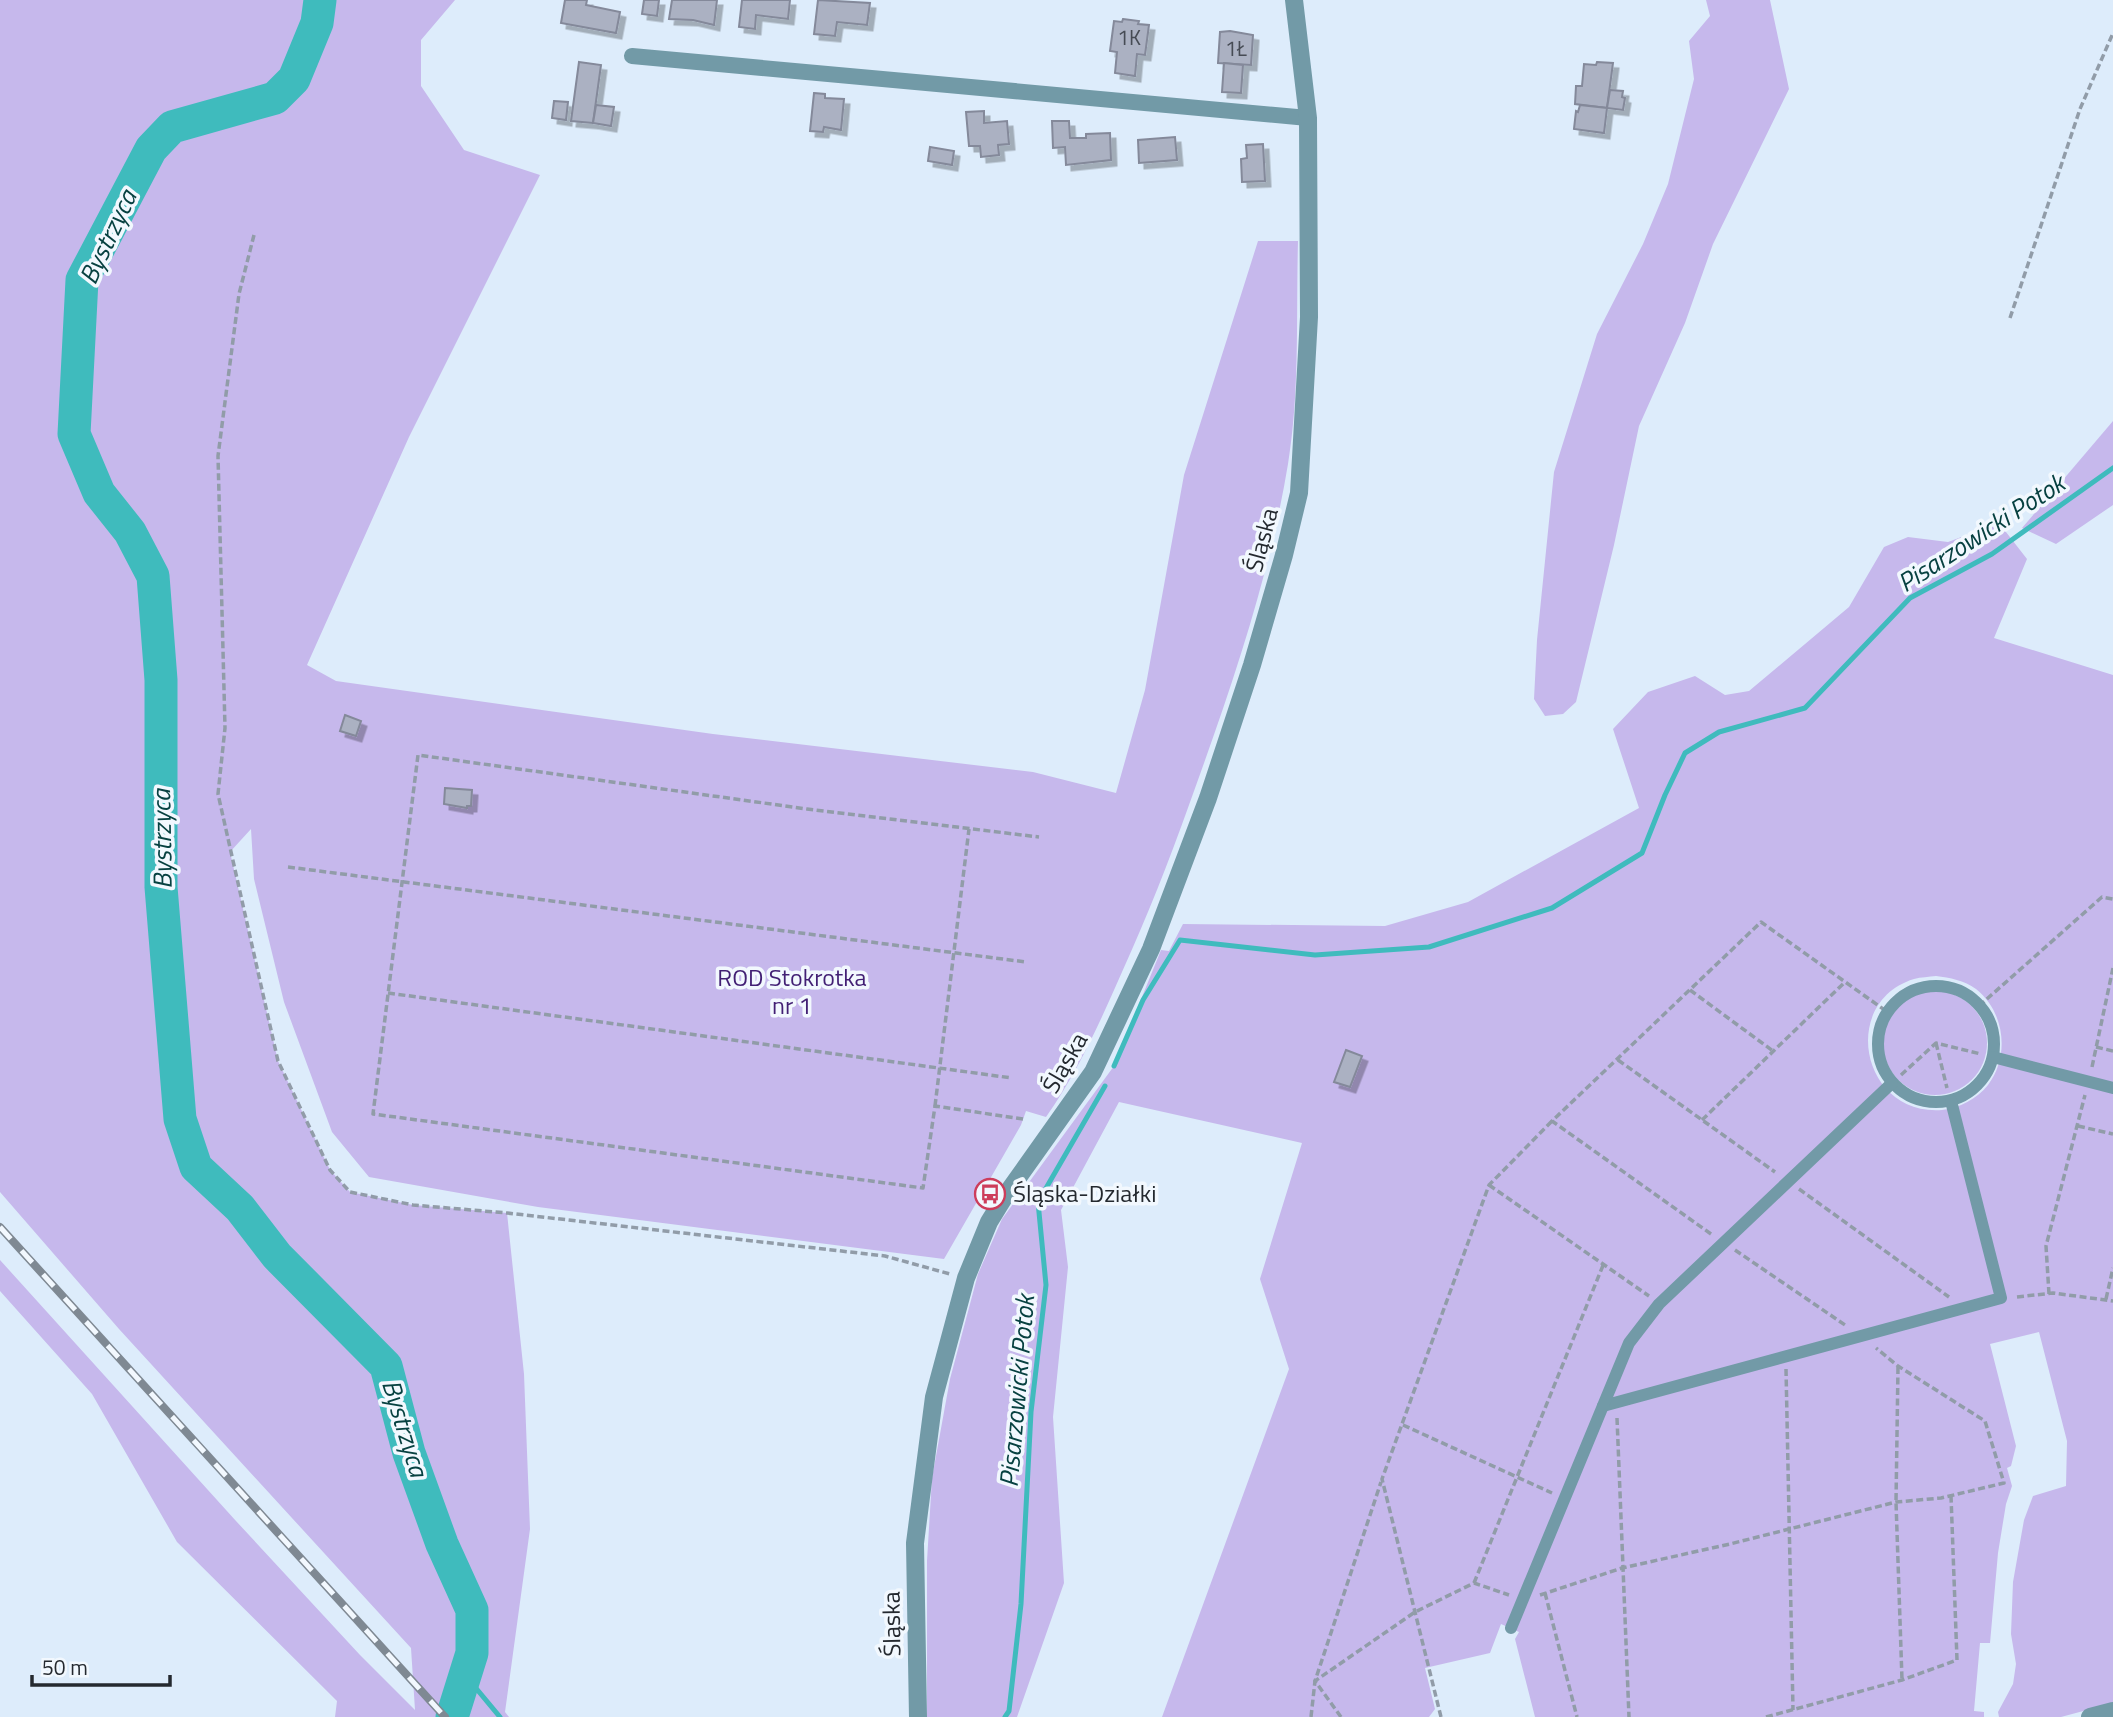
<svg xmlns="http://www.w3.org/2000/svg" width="2113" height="1717" font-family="'Titillium Web',sans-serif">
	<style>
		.green { fill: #c6b8ec; fill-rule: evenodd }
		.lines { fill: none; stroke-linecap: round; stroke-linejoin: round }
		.stream { stroke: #3fbbbd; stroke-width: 5 }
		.river { stroke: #3fbbbd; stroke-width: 33 }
		.building { fill: #abb1c2; stroke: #84899a; stroke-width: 2; filter: url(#shadow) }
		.path { stroke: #919ca8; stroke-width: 3.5; stroke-dasharray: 7 3.5; stroke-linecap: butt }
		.pedestrian { stroke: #729aa7; stroke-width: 12 }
		.minor { stroke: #729aa7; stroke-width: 16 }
		.tertiary { stroke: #729aa7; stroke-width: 18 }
		.rail-casing { stroke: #7f8993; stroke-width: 8 }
		.rail { stroke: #f2f8fe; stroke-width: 5; stroke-dasharray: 16; stroke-linecap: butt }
		.labels { text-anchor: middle; stroke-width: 7; stroke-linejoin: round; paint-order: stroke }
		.number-label { font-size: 21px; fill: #464b54 }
		.street-label { font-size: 24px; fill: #24292f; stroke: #f2f8fe }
		.park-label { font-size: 24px; fill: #421f74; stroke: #f2f8fe }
		.poi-label { font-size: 24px; fill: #24292f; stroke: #f2f8fe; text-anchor: start }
		.water-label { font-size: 26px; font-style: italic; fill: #074141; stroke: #f2f8fe }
	</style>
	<defs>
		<filter id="shadow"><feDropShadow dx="5.5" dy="5.5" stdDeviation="0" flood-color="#0004"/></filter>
	</defs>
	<rect width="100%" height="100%" fill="#ddecfb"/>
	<g class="green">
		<path d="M0,0H455L421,40V86L464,150L540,175L409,437L307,665L336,681L713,734L1033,772L1116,793L1145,690L1184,475L1258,241H1298C1296,315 1300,391 1288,464C1269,580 1229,694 1189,805C1169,861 1147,917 1122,972C1100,1022 1078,1072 1046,1117L1026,1111L1021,1125L944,1259L538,1207L369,1177L332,1132L284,1002L254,879L251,829L230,852L278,1061L330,1170L350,1192L413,1205L507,1213L524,1374L530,1529L505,1712L509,1717H335L337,1701L177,1542L92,1394L0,1291V1260L236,1521L360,1655L415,1710L411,1648L119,1329L0,1192Z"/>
		<path d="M1706,0H1770L1789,89L1713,244L1685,323L1639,426L1614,545L1576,702L1563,714L1545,716L1534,699L1537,640L1554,472L1597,334L1643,244L1668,184L1694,79L1689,41L1710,16Z"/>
		<path d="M2113,421V505L2056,544L2022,528Z"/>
		<path d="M1999,523L2027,559L1994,638L2113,675V1703L2061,1717H1999L1998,1712L2013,1684L2016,1664L2011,1634L2013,1582L2024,1520L2033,1496L2066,1486L2067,1441L2039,1332L1990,1344L2016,1446L2011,1466L2007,1468L2012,1486L2006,1504L1998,1553L1990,1643H1980L1974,1711L1984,1712V1717H1535L1515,1639L1519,1632L1501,1624L1490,1653L1425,1668L1435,1709L1429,1717H1162L1289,1369L1260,1279L1302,1143L1119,1102L1061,1210L1068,1267L1053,1417L1064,1583L1017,1717H927V1561L932,1478L950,1379L978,1274L1002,1219L1114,1066L1161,950L1169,951L1183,924L1385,926L1468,902L1639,808L1613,729L1648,692L1695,676L1725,695L1749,691L1849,607L1884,547L1908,537L1948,542ZM1936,976C1950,978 1964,980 1976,989C2005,1012 2010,1056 1988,1085C1977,1099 1959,1108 1942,1110C1861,1116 1839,1002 1914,979C1921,977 1929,977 1936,976Z"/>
		<circle cx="1935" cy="1043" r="52"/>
	</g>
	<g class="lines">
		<g class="stream">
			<path d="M1114,1066L1143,1000L1180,940L1315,955L1429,947L1552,908L1642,853L1665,795L1685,753L1719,732L1805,708L1910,598L1992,554L2113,468"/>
			<path d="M465,1675L500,1717"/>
			<path d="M1005,1717L1009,1711L1021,1604L1031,1412L1046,1285L1038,1202L1105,1086"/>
		</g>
		<path class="river" d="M320,0L317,23L294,79L275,98L172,127L151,149L82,280L74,434L99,493L130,532L153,576L161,680V887L180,1119L196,1167L240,1208L277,1256L386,1366L409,1453L442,1544L472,1610V1653L452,1717"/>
	</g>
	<g class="building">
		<path d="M565,0H587L586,5L620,12L616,33L561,23Z"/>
		<path d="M644,0H659L657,16L642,14Z"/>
		<path d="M672,0H717L714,25L693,20L669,19Z"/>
		<path d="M742,0H790L788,19L756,15L755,29L739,27Z"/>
		<path d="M818,0L870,3L867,25L837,22L835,36L814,34Z"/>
		<path d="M1123,19L1139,21L1138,24L1149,25L1145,55L1137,54L1135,76L1115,73L1117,52L1110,51L1114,21L1122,22Z"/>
		<path d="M1230,31L1253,35L1251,65L1218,63L1220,32Z"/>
		<path d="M579,62L601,65L593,123L571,121Z"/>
		<path d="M1597,62L1613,63L1607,108L1575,104L1576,86H1582L1584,64L1596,65Z"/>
		<path d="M1224,63L1243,65L1241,93L1222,92Z"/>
		<path d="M1610,90L1623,91L1622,97L1625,98L1623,110L1607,108Z"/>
		<path d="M814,93L825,94V98L844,99L841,130L824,127L823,132L810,131Z"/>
		<path d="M554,101L568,102L566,120L552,118Z"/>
		<path d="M596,105L614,107L611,126L593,123Z"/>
		<path d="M1580,105L1607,108L1604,133L1574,129L1576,111L1578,112Z"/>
		<path d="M984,111V123L1007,121L1009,144L998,145L999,155L981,157L980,146H969L966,112Z"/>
		<path d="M1052,121H1069L1070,138H1086V134L1110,133L1111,160L1066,165L1065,147L1053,148Z"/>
		<path d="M1175,137L1177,160L1139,163L1138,140Z"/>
		<path d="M1263,144L1265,181L1242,182L1241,159L1247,158L1246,145Z"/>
		<path d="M930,147L954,151L952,165L928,161Z"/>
		<path d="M345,715L361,721L356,736L340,731Z"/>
		<path d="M445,788L472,790L471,806H467V808L444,804Z"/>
		<path d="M1346,1050L1362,1056L1350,1087L1334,1082Z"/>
	</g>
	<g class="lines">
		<g class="path">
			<path d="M254,235L239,294L218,456L225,728L218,794L278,1061L330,1170L350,1192L413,1205L507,1213L885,1256L950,1274"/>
			<path d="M2010,318L2080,109L2113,33"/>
			<path d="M288,867L1026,962"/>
			<path d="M1690,990L1773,1051"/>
			<path d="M388,993L1012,1078"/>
			<path d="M1979,1006L2102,897L2113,899"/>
			<path d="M1936,1043L1947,1088"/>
			<path d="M2096,1047L2113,1051"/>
			<path d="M1618,1060L1775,1172"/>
			<path d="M2092,1067L2113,968"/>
			<path d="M1901,1075L1936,1043L1981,1054"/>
			<path d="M935,1106L969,829"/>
			<path d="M1023,1119L935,1106L923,1188L373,1114L418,755L807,809L1039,837"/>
			<path d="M1702,1120L1845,982"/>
			<path d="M2078,1126L2113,1134"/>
			<path d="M1489,1185L1649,1296"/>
			<path d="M1799,1189L1949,1297"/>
			<path d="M1711,1234L1552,1121L1761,922L1886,1011"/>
			<path d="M1735,1250L1845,1325"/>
			<path d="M2049,1294L2046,1246L2085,1095"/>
			<path d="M2017,1297L2053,1293L2113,1301"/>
			<path d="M2106,1299L2113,1268"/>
			<path d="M1898,1367L1896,1502L1902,1680"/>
			<path d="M1786,1369L1793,1710"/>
			<path d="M1617,1418L1629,1717"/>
			<path d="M1403,1425L1552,1493"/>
			<path d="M1474,1583L1604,1263"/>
			<path d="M1545,1593L1577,1717"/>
			<path d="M1540,1595L1622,1568L1730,1544L1896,1502L1941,1498L2004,1483L1985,1421L1898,1366L1876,1348"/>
			<path d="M1311,1717L1315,1681L1381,1482"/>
			<path d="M1341,1717L1315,1681L1415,1612L1474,1583L1509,1595"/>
			<path d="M1441,1717L1382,1479L1489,1185L1552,1121"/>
			<path d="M1766,1717L1902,1680L1957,1660L1951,1496"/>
		</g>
		<g class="pedestrian">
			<circle cx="1936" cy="1044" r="58"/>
			<path d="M1993,1057L2113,1088"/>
			<path d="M1603,1406L2001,1298L1951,1101"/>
			<path d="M1511,1628L1629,1343L1659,1304L1892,1083"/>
		</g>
		<path class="minor" d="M632,56L1308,118"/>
		<g class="tertiary">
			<path d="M918,1717L915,1543L934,1397L966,1278L989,1222L1005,1196L1093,1072L1151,949L1208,798L1252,665L1284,555L1299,493L1309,317L1308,118L1294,0"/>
			<path d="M2090,1717L2113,1711"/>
		</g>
		<g class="rail-casing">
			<path id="rail" d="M0,1227L445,1717"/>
		</g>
		<use href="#rail" class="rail"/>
	</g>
	<defs>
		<g id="bus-ring" transform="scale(1.575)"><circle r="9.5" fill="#f2f8fe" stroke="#cd3d5b" stroke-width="1.5"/><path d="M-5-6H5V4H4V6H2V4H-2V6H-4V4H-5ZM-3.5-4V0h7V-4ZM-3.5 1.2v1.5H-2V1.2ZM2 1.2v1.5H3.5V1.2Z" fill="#cd3d5b"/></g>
	</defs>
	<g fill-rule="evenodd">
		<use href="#bus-ring" x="990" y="1194"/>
	</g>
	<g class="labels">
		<g class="number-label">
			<text x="1129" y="45">1K</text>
			<text x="1236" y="56">1Ł</text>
		</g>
		<g class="street-label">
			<text transform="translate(1262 540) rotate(-75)" y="8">Śląska</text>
			<text transform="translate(1065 1063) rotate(-60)" y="8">Śląska</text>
			<text transform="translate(892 1624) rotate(-91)" y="8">Śląska</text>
		</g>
		<g class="park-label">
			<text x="792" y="986">ROD Stokrotka<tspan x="792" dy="28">nr 1</tspan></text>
		</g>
		<g class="poi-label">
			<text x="1013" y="1202">Śląska-Działki</text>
		</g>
		<g class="water-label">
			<text transform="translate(108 237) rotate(-65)" y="9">Bystrzyca</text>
			<text transform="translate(1981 533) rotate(-33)" y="9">Pisarzowicki Potok</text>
			<text transform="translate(162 839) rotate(-91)" y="9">Bystrzyca</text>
			<text transform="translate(1017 1391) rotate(-85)" y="9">Pisarzowicki Potok</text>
			<text transform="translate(405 1428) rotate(73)" y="9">Bystrzyca</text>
		</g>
	</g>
	<path d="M32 1675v10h138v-10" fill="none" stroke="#24292f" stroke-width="3.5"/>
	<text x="42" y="1675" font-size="21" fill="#24292f" stroke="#f2f8fe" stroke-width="5" paint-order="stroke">50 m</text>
</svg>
